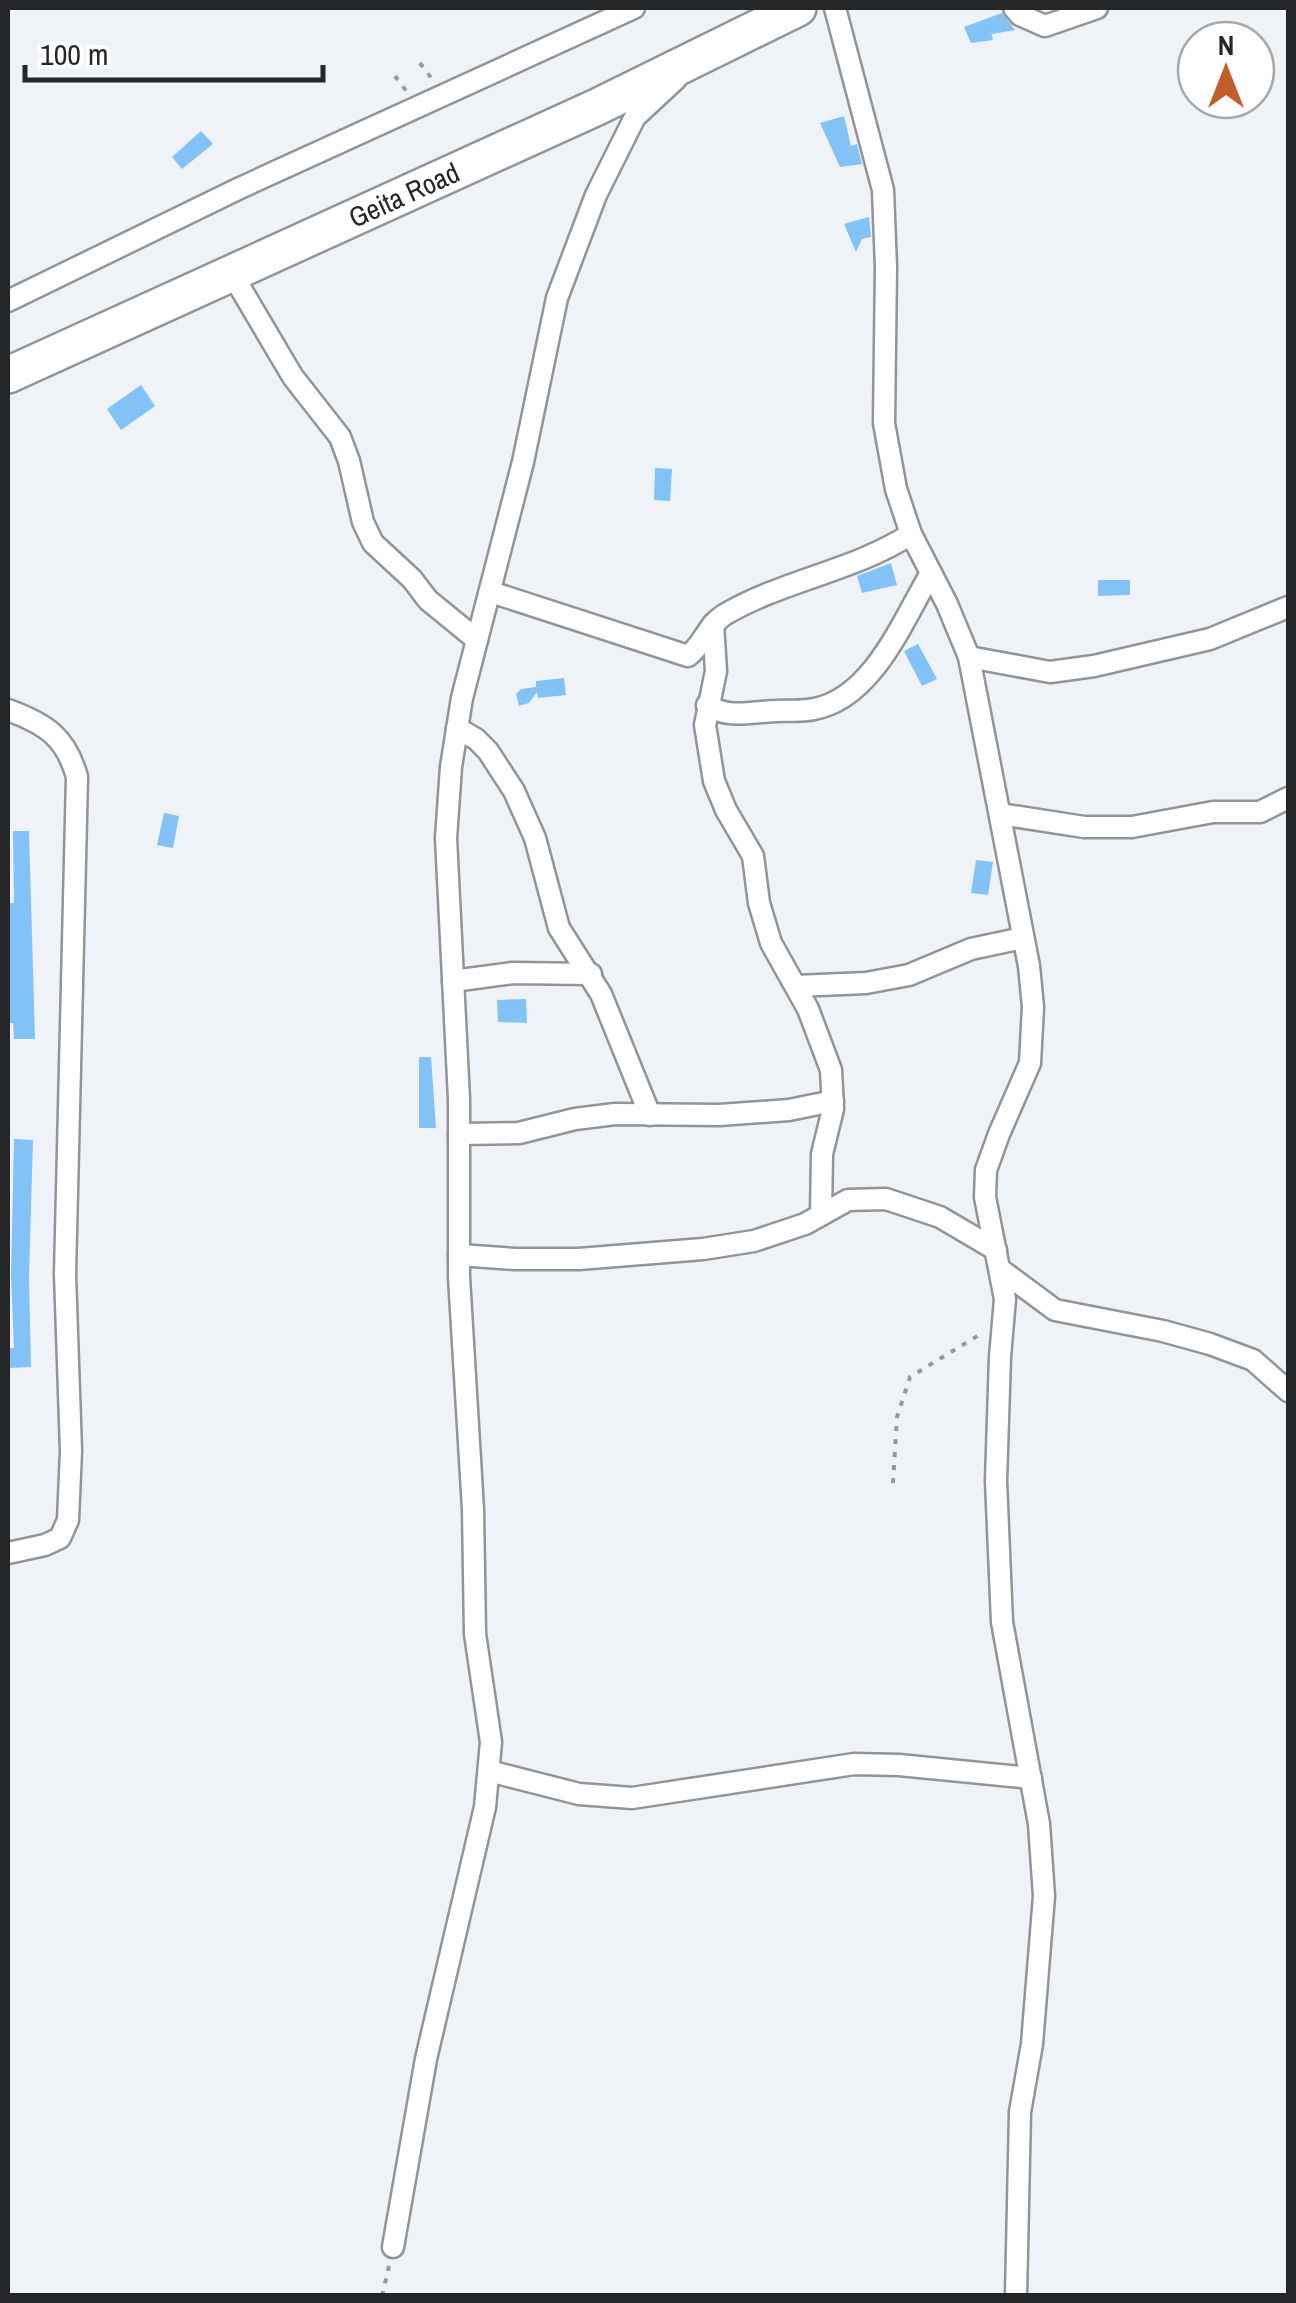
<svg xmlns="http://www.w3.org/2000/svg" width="1296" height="2303" font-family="'Archivo Narrow',sans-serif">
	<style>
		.building { fill: #82c2f7 }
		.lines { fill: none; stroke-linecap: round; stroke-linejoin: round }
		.minor-casing { stroke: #919599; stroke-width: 25 }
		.trunk-casing { stroke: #919599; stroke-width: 40 }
		.path { stroke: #96999c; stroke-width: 4; stroke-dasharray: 5 8; stroke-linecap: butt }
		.minor { stroke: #fff; stroke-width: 20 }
		.trunk { stroke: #fff; stroke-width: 35 }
		.labels { text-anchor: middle; stroke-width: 8; stroke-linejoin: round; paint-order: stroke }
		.street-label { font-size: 28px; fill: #242627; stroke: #fff }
	</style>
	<rect width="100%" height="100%" fill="#eff3f7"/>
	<g class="building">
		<path d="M1002,13L1015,30L992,34L991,31L993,40L971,43L964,27Z"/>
		<path d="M844,116L851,146L857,144L862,164L840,167L820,123Z"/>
		<path d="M201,131L213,144L182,169L172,157Z"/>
		<path d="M869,217L871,237L862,239L856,252L844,224Z"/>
		<path d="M141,385L155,406L121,430L107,409Z"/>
		<path d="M655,468L672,469L670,501L654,500Z"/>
		<path d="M891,563L897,585L862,593L857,576Z"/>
		<path d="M1098,580H1130V595L1098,596Z"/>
		<path d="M918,644L937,679L922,686L904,651Z"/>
		<path d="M564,678L566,695L538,698L537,692L529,703L519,706L516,694L521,689L536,687V681Z"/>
		<path d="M164,813L179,816L173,848L157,845Z"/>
		<path d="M13,831H29L35,1039H14L13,1023H8V903H14Z"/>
		<path d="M976,860L993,862L988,895L971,893Z"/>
		<path d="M526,999L527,1023L498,1022L497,1000Z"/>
		<path d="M419,1057H431L436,1128H419Z"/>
		<path d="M14,1139L33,1140L29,1277L31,1367L8,1368V1348H14L11,1276Z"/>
	</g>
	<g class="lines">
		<g class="minor-casing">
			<g id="minor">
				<path d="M835,8L883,190L886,267L884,423L896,489L911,534L947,604L969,657L1029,966L1033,1007L1030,1063L999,1134L986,1170L985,1197L1005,1299L1000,1357L996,1481L1002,1622L1039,1824L1044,1896L1032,2044L1020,2112L1016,2296"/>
				<path d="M1014,8L1020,15L1045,26L1097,8"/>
				<path d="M241,271L235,279L293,377L340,437L349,461L363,522L373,543L412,579L428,600L477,640"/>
				<path d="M8,301L240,188L634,8"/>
				<path d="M491,592L688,656C703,645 707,626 724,615C783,580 854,571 911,534"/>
				<path d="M713,624L716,671L705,725L714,781L726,810L753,856L759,903L771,943L808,1009L831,1070L833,1109L822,1154L821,1215"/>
				<path d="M969,657L1050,672L1094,666L1210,639L1288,607"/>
				<path d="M707,705C728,719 751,712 775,711C788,710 801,712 814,709C873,698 903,620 931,573"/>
				<path d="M8,710C46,724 66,737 77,777L65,1274L71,1451L68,1520L60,1538L45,1545L8,1553"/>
				<path d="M457,728L476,739L488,751L514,791L535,838L559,928L601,994L650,1115"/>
				<path d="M1000,814L1084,827H1132L1213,812H1260L1288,798"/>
				<path d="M453,981L513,973L591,974"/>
				<path d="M796,986L866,983L909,975L971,949L1023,938"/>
				<path d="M459,1134L519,1133L575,1119L615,1114L719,1115L789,1110L833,1101"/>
				<path d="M459,1255L515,1259H579L703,1249L754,1241L805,1224L848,1200L886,1199L940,1217L996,1250"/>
				<path d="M1001,1270L1055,1310L1163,1331L1210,1344L1253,1360L1288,1391"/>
				<path d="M489,1771L579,1794L632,1798L854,1764L899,1765L1031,1778"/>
				<path d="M393,2247L426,2059L485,1807L491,1742L475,1634L473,1509L459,1277V1099L446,838L451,767L462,698L523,462L557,298L596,195L635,117L676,79"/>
			</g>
		</g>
		<g class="trunk-casing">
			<g id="trunk">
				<path id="s1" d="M8,375L597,107L798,8"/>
			</g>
		</g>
		<g class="path">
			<path d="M420,63L432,79"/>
			<path d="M395,76L407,92"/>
			<path d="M893,1483L897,1417L910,1377L984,1332"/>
			<path d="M382,2296L389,2266"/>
		</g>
		<use href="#minor" class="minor"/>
		<use href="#trunk" class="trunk"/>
	</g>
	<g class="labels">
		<g class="street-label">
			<text dy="10" stroke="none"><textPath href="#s1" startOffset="435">Geita Road</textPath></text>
		</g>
	</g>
	<rect width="1296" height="2303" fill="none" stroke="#242627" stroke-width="20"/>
	<g transform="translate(1226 70)"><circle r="48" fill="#ffffff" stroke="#a7a8a9" stroke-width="2.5"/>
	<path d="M0-8L18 38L0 25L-18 38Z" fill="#c35e2a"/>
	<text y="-15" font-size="28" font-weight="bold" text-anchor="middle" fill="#242627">N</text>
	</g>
	<path d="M25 65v15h298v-15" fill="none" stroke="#242627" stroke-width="5"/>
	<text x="40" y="65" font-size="30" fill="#242627" stroke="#ffffff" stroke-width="8" paint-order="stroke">100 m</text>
</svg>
